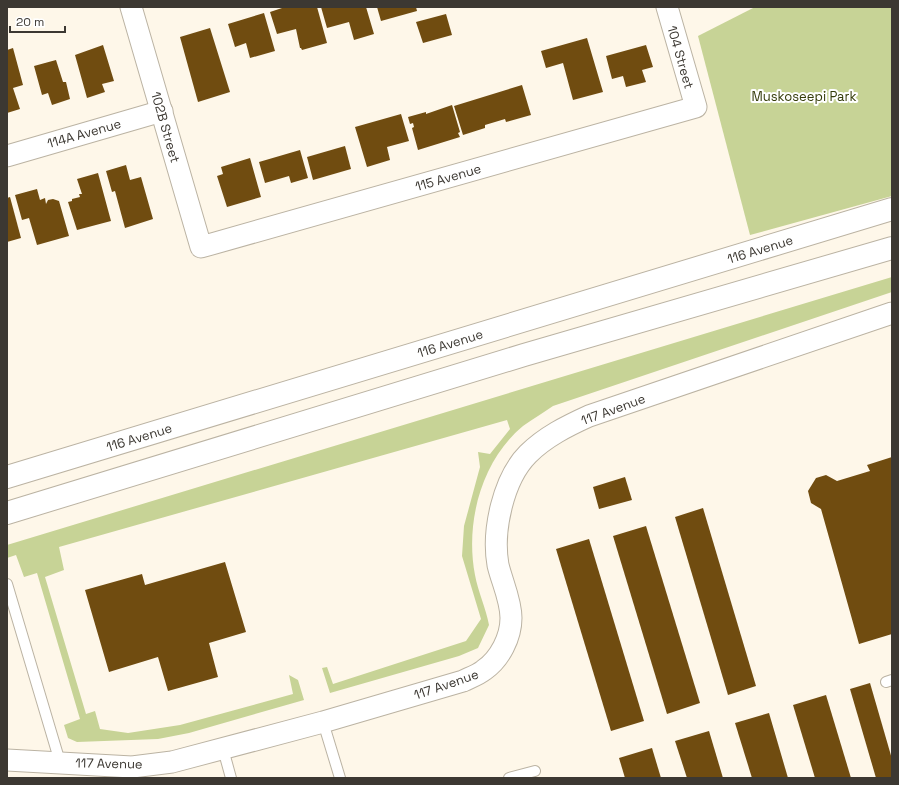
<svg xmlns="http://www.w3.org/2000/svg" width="899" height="785" font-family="'Space Grotesk',sans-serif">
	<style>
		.green { fill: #c7d396 }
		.building { fill: #704c10 }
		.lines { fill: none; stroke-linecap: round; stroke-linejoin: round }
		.lane-casing { stroke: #bbb3a3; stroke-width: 12 }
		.street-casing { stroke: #bbb3a3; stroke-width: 23 }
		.primary-casing { stroke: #bbb3a3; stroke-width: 24 }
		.lane { stroke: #fff; stroke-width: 10 }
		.street { stroke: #fff; stroke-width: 21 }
		.primary { stroke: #fff; stroke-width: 22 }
		.labels { text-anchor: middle; stroke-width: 4; stroke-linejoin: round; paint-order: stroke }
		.street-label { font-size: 13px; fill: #3c3832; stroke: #fff }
		.park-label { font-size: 13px; fill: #343b09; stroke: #fff }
	</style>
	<rect width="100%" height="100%" fill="#fef7e9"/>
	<g class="green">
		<path d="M755,7H892V196L750,235L698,36Z"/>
		<path d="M892,277V292L553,406C544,412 533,419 523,426C481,461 465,523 475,575C478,592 486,608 489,625L478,648L459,656L330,693L322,668L327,667L333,684L466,641L481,619L462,556L464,526L480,467L478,452L490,454L510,429L507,420L59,547L64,570L45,577L86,714L95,711L100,729L128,733L180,725L293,694L289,675L298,680L304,700L189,733L158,739L77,742L68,738L64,725L80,719L37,573L24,577L16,555L7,558V545Z"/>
	</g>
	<g class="building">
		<path d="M285,7H317L327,43L302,50L301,48H300L296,29L277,34L270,12Z"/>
		<path d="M321,7H366L374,34L354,40L349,22L327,28Z"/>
		<path d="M377,7H416L417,11L381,21Z"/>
		<path d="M264,13L275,51L250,58L246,43L235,47L228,24Z"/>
		<path d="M446,14L452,35L423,43L416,22Z"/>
		<path d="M210,28L230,92L198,102L180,37Z"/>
		<path d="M587,38L603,92L573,100L563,63L546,68L541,51Z"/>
		<path d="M103,45L114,81L102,84L105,92L87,98L75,55Z"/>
		<path d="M646,45L653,67L642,70L646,82L626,87L623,76L612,79L606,56Z"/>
		<path d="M13,48L23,85L13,88L20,109L7,113V50Z"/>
		<path d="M56,60L63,82H66L70,99L52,105L48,93L42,95L34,66Z"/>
		<path d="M522,85L531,115L506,122L505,119L485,125V128L463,135L454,106Z"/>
		<path d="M452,105L460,132L458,133L460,137L418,150L412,128L414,127L413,123L410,124L408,117L426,112V114Z"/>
		<path d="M401,114L409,141L387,147L390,160L367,167L355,127Z"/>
		<path d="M345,146L351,169L313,180L307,157Z"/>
		<path d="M300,150L308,178L291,183L289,176L265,183L259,162Z"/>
		<path d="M250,158L261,197L227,207L217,176L223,174L221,167Z"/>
		<path d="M126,165L130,180L141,177L153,219L125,228L115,191L112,192L106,171Z"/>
		<path d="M98,173L111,221L77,230L68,202L72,201V199L80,197L79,194H82L77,179Z"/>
		<path d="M37,189L40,200L45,198L46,204L48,200L53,199L59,201L69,236L37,245L29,218L22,220L15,195Z"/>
		<path d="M10,197L21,238L7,242V198Z"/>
		<path d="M892,457V634L859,644L821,509L811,503L808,491L816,478L826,475L837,481L870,471L867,465Z"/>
		<path d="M625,477L632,500L599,509L593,487Z"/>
		<path d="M703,508L756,686L728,695L675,517Z"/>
		<path d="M646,526L700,703L667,714L613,536Z"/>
		<path d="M589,539L644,721L611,731L556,549Z"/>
		<path d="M225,562L246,632L209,643L218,677L168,691L158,657L109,672L85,590L142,574L145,585Z"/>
		<path d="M870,683L892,759V778H876L850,689Z"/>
		<path d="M826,695L851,778H815L793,705Z"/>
		<path d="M769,713L788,778H752L735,723Z"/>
		<path d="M709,731L723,778H687L675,741Z"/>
		<path d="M652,748L661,778H625L619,758Z"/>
	</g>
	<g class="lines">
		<g class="lane-casing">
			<g id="lane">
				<path d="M7,584L60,762"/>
				<path d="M886,682L892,680"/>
				<path d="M323,722L340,778"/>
				<path d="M223,749L231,778"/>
				<path d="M509,778L535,771"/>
			</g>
		</g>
		<g class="street-casing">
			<g id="street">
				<path d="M131,7L201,247L696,107L667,7"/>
				<path d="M7,156L162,111"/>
				<path d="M7,760L132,767L172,762L323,722L463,681C469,678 478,675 484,670C500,659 511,637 511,618C511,600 502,582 498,565C492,531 503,479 528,454C545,437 567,426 589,416L892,313"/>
			</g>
		</g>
		<g class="primary-casing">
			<g id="primary">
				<path d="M7,477L892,209"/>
				<path d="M7,513L524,355L892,248"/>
			</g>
		</g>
		<use href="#lane" class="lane"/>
		<use href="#street" class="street"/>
		<use href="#primary" class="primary"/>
	</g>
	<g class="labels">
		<g class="street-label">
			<text transform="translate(681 57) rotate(74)" y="5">104 Street</text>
			<text transform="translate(166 127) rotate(74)" y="5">102B Street</text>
			<text transform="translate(84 133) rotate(-16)" y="5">114A Avenue</text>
			<text transform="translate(448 177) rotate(-16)" y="5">115 Avenue</text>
			<text transform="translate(760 249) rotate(-17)" y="5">116 Avenue</text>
			<text transform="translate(450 343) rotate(-17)" y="5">116 Avenue</text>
			<text transform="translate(613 409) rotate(-20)" y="5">117 Avenue</text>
			<text transform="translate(139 437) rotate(-17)" y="5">116 Avenue</text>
			<text transform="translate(446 684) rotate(-19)" y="5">117 Avenue</text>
			<text transform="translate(109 763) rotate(1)" y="5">117 Avenue</text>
		</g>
		<g class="park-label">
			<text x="804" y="101">Muskoseepi Park</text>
		</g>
	</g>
	<rect width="899" height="785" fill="none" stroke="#3c3832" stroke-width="16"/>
	<path d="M10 26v6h55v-6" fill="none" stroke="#3c3832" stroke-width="2"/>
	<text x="16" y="26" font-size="12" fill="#3c3832" stroke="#ffffff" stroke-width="3" paint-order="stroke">20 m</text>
</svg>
